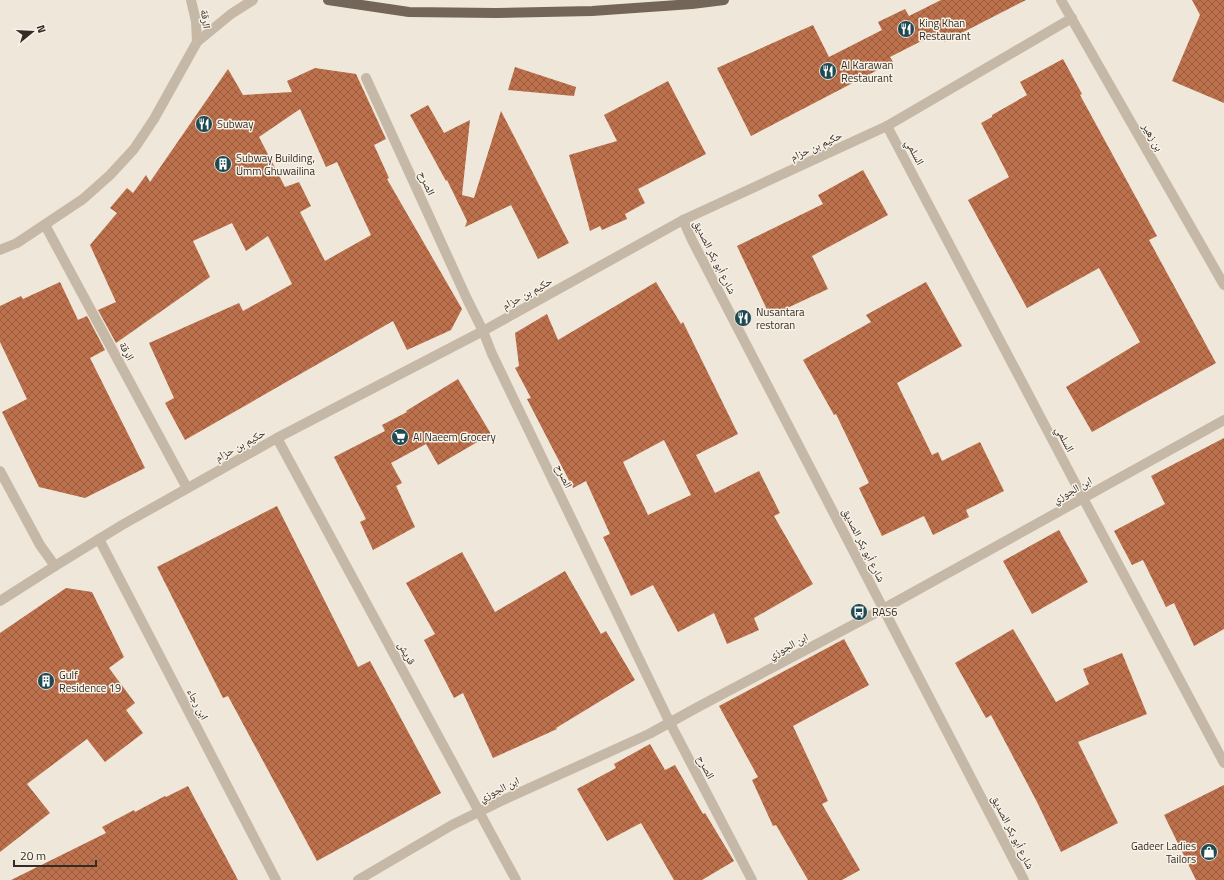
<svg xmlns="http://www.w3.org/2000/svg" width="1224" height="880" font-family="'Titillium Web','Noto Naskh Arabic',sans-serif">
	<style>
		.building { fill: url(#building-cross-hatch); fill-rule: evenodd }
		.lines { fill: none; stroke-linecap: round; stroke-linejoin: round }
		.street { stroke: #c6b8a7; stroke-width: 10 }
		.primary { stroke: #746559; stroke-width: 10 }
		.labels { text-anchor: middle; stroke-width: 3; stroke-linejoin: round; paint-order: stroke }
		.street-label { font-size: 11px; fill: #342c27; stroke: #f7f1e6 }
		.poi-label { font-size: 11px; fill: #342c27; stroke: #f7f1e6; text-anchor: start }
	</style>
	<defs>
		<pattern id="building-cross-hatch" width="8" height="8" patternUnits="userSpaceOnUse"><rect width="8" height="8" fill="#bc704b"/><path d="M0 0l8 8M0 8l8-8" fill="none" stroke="#9a5c3e"/></pattern>
	</defs>
	<rect width="100%" height="100%" fill="#efe7da"/>
	<g class="building">
		<path d="M941,0H1026L944,42L939,32L890,57L893,62L751,136L717,68L813,25L829,57L882,30L878,22L905,9L909,16Z"/>
		<path d="M1192,0H1224V103L1172,81L1200,15Z"/>
		<path d="M1063,59L1082,94L1080,95L1157,236L1149,240L1216,363L1092,432L1066,387L1140,342L1099,268L1027,308L968,200L1009,177L981,123L992,117V115L1027,95L1020,82Z"/>
		<path d="M515,67L576,87L574,96L508,90Z"/>
		<path d="M315,68L356,74L386,139L374,145L389,178L387,179L462,309L451,330L407,350L393,321L185,440L165,403L174,398L149,343L239,303L243,311L292,284L268,236L246,251L232,223L193,241L210,277L116,343L98,310L116,302L90,245L117,213L110,208L127,188L133,193L146,175L150,182L228,69L243,95L292,92L287,81ZM300,109L326,167L337,162L371,235L325,261L300,212L311,206L299,182L285,187L259,137Z"/>
		<path d="M668,81L706,154L638,189L645,203L625,214L627,219L602,230L600,226L590,231L569,155L617,141L604,115Z"/>
		<path d="M428,105L444,133L470,120L462,195L474,198L501,111L569,243L538,259L511,205L465,227L467,221L447,180L446,181L410,115Z"/>
		<path d="M863,170L888,215L812,256L828,289L770,316L737,246L823,204L818,195Z"/>
		<path d="M60,282L78,320L87,316L105,350L90,358L145,468L85,498L39,487L2,412L27,399L0,342V306L21,296L23,299Z"/>
		<path d="M656,282L681,324L683,322L738,434L696,455L715,493L759,471L780,513L774,516L813,584L754,618L759,630L727,644L714,613L678,632L653,585L631,596L603,537L610,534L586,481L573,488L527,399L531,398L515,368L519,366L515,333L547,314L558,340ZM664,440L691,495L648,515L623,462Z"/>
		<path d="M926,282L962,346L897,383L932,455L938,452L942,461L980,442L1004,491L966,510L969,517L933,535L924,516L882,536L859,488L869,483L836,414L834,415L803,360L871,322L866,315Z"/>
		<path d="M458,379L491,434L438,465L426,444L391,463L402,483L396,486L415,527L373,550L360,522L366,519L334,457L385,431L382,425L407,412L406,411Z"/>
		<path d="M1224,438V629L1194,646L1174,603L1166,607L1143,560L1132,565L1114,531L1165,504L1151,476Z"/>
		<path d="M277,506L358,667L370,661L441,793L317,861L228,696L223,698L157,567Z"/>
		<path d="M1059,530L1088,582L1032,614L1003,561Z"/>
		<path d="M462,552L495,612L565,571L601,634L606,631L635,680L556,728L557,729L493,758L463,693L454,698L424,640L435,634L406,583Z"/>
		<path d="M66,588L92,592L124,657L109,668L135,703L126,710L143,733L105,762L87,739L27,784L50,813L0,852V633Z"/>
		<path d="M1013,629L1056,702L1089,684L1083,669L1122,653L1147,714L1078,742L1118,823L1061,852L1037,802L991,715L986,718L955,663Z"/>
		<path d="M844,639L869,685L793,726L828,801L822,804L860,870L842,880H808L776,825L773,826L752,780L758,777L719,706Z"/>
		<path d="M650,744L665,770L675,765L703,814L705,813L734,861L702,880H674L641,823L607,841L577,789L616,768L614,764Z"/>
		<path d="M1224,785V880H1196L1164,815Z"/>
		<path d="M188,786L238,880H11L106,833L102,827L134,810L135,812L165,796L166,797Z"/>
	</g>
	<g class="lines">
		<g class="street">
			<path d="M191,0L196,21L197,42"/>
			<path d="M1061,0L1224,285"/>
			<path d="M366,78L467,299L483,331L492,354L670,723L752,880"/>
			<path d="M887,126L1083,498L1224,763"/>
			<path d="M683,220L692,240L1024,880"/>
			<path d="M45,225L187,488"/>
			<path d="M0,250L17,243L83,199L110,175L134,149L154,119L197,42L231,14L253,0"/>
			<path d="M277,438L516,880"/>
			<path d="M0,471L40,545L55,566"/>
			<path d="M99,539L276,880"/>
			<path d="M0,601L55,566L122,525L277,438L483,331L683,220L887,126L1072,18"/>
			<path d="M358,880L452,825L501,801L649,734L698,707L883,609L1224,420"/>
		</g>
		<path class="primary" d="M328,0L409,12L496,13L592,11L692,4L724,0"/>
	</g>
	<defs>
		<g id="restaurant-disc" transform="scale(0.9)"><circle r="9.5" fill="#204a52" stroke="#f7f1e6"/><path d="M-5-6h1v4h1v-4h1v4h1v-4h1v5L-1.5 .5V6h-2V.5L-5-1ZM5-6V6H3V1.5H1.5Q1.5-4 5-6Z" fill="#fff"/></g>
		<g id="building-disc" transform="scale(0.9)"><circle r="9.5" fill="#204a52" stroke="#f7f1e6"/><path d="M-4-6H4V6H1V3H-1V6H-4ZM-2.5-4.3h1.7v1.8h-1.7ZM.8-4.3h1.7v1.8H.8ZM-2.5-1h1.7V.8h-1.7ZM.8-1h1.7V.8H.8Z" fill="#fff"/></g>
		<g id="supermarket-disc" transform="scale(0.9)"><circle r="9.5" fill="#204a52" stroke="#f7f1e6"/><path d="M-6-5.5h2.5l.6 2H6L4.5 2H-2.5L-4.4-4H-6ZM-1.5 3.2a1.3 1.3 0 1 0 .1 0ZM3 3.2a1.3 1.3 0 1 0 .1 0Z" fill="#fff"/></g>
		<g id="bus-disc" transform="scale(0.9)"><circle r="9.5" fill="#204a52" stroke="#f7f1e6"/><path d="M-5-6H5V4H4V6H2V4H-2V6H-4V4H-5ZM-3.5-4V0h7V-4ZM-3.5 1.2v1.5H-2V1.2ZM2 1.2v1.5H3.5V1.2Z" fill="#fff"/></g>
		<g id="shop-disc" transform="scale(0.9)"><circle r="9.5" fill="#204a52" stroke="#f7f1e6"/><path d="M-5-2.5h2.3a2.7 3.5 0 0 1 5.4 0H5L5.5 6h-11ZM-1.5-2.5h3a1.5 2.3 0 0 0-3 0Z" fill="#fff"/></g>
	</defs>
	<g fill-rule="evenodd">
		<use href="#restaurant-disc" x="906" y="29"/>
		<use href="#restaurant-disc" x="828" y="71"/>
		<use href="#restaurant-disc" x="204" y="124"/>
		<use href="#building-disc" x="223" y="164"/>
		<use href="#restaurant-disc" x="743" y="318"/>
		<use href="#supermarket-disc" x="400" y="437"/>
		<use href="#bus-disc" x="859" y="612"/>
		<use href="#building-disc" x="46" y="681"/>
		<use href="#shop-disc" x="1209" y="852"/>
	</g>
	<g class="labels">
		<g class="street-label">
			<text transform="translate(206 19) rotate(83)" y="4">الرقة</text>
			<text transform="translate(1153 137) rotate(60)" y="4">بن زهير</text>
			<text transform="translate(816 146) rotate(-25)" y="4">حكيم بن حزام</text>
			<text transform="translate(915 152) rotate(62)" y="4">السلمي</text>
			<text transform="translate(427 183) rotate(66)" y="4">الصرح</text>
			<text transform="translate(715 257) rotate(63)" y="4">شارع أبو بكر الصديق</text>
			<text transform="translate(527 293) rotate(-29)" y="4">حكيم بن حزام</text>
			<text transform="translate(127 351) rotate(62)" y="4">الرقة</text>
			<text transform="translate(1065 439) rotate(62)" y="4">السلمي</text>
			<text transform="translate(240 445) rotate(-29)" y="4">حكيم بن حزام</text>
			<text transform="translate(564 476) rotate(64)" y="4">الصرح</text>
			<text transform="translate(1072 490) rotate(-29)" y="4">ابن الجوزي</text>
			<text transform="translate(864 545) rotate(63)" y="4">شارع أبو بكر الصديق</text>
			<text transform="translate(788 646) rotate(-28)" y="4">ابن الجوزي</text>
			<text transform="translate(407 653) rotate(62)" y="4">قريش</text>
			<text transform="translate(198 704) rotate(63)" y="4">ابن رجاء</text>
			<text transform="translate(706 767) rotate(62)" y="4">الصرح</text>
			<text transform="translate(499 789) rotate(-26)" y="4">ابن الجوزي</text>
			<text transform="translate(1013 832) rotate(63)" y="4">شارع أبو بكر الصديق</text>
		</g>
		<g class="poi-label">
			<text x="919" y="27">King Khan<tspan x="919" dy="13">Restaurant</tspan></text>
			<text x="841" y="69">Al Karawan<tspan x="841" dy="13">Restaurant</tspan></text>
			<text x="217" y="128">Subway</text>
			<text x="236" y="162">Subway Building,<tspan x="236" dy="13">Umm Ghuwailina</tspan></text>
			<text x="756" y="316">Nusantara<tspan x="756" dy="13">restoran</tspan></text>
			<text x="413" y="441">Al Naeem Grocery</text>
			<text x="872" y="616">RAS6</text>
			<text x="59" y="679">Gulf<tspan x="59" dy="13">Residence 19</tspan></text>
			<text x="1196" y="850" text-anchor="end">Gadeer Ladies<tspan x="1196" dy="13">Tailors</tspan></text>
		</g>
	</g>
	<g transform="translate(32 32) rotate(72)" stroke="#f7f1e6" stroke-width="3" paint-order="stroke">
	<path d="M0-3L7 15L0 10L-7 15Z" fill="#342c27"/>
	<text y="-6" font-size="11" font-weight="bold" text-anchor="middle" fill="#342c27">N</text>
	</g>
	<path d="M14 860v6h82v-6" fill="none" stroke="#342c27" stroke-width="2"/>
	<text x="20" y="860" font-size="12" fill="#342c27" stroke="#f7f1e6" stroke-width="3" paint-order="stroke">20 m</text>
</svg>
